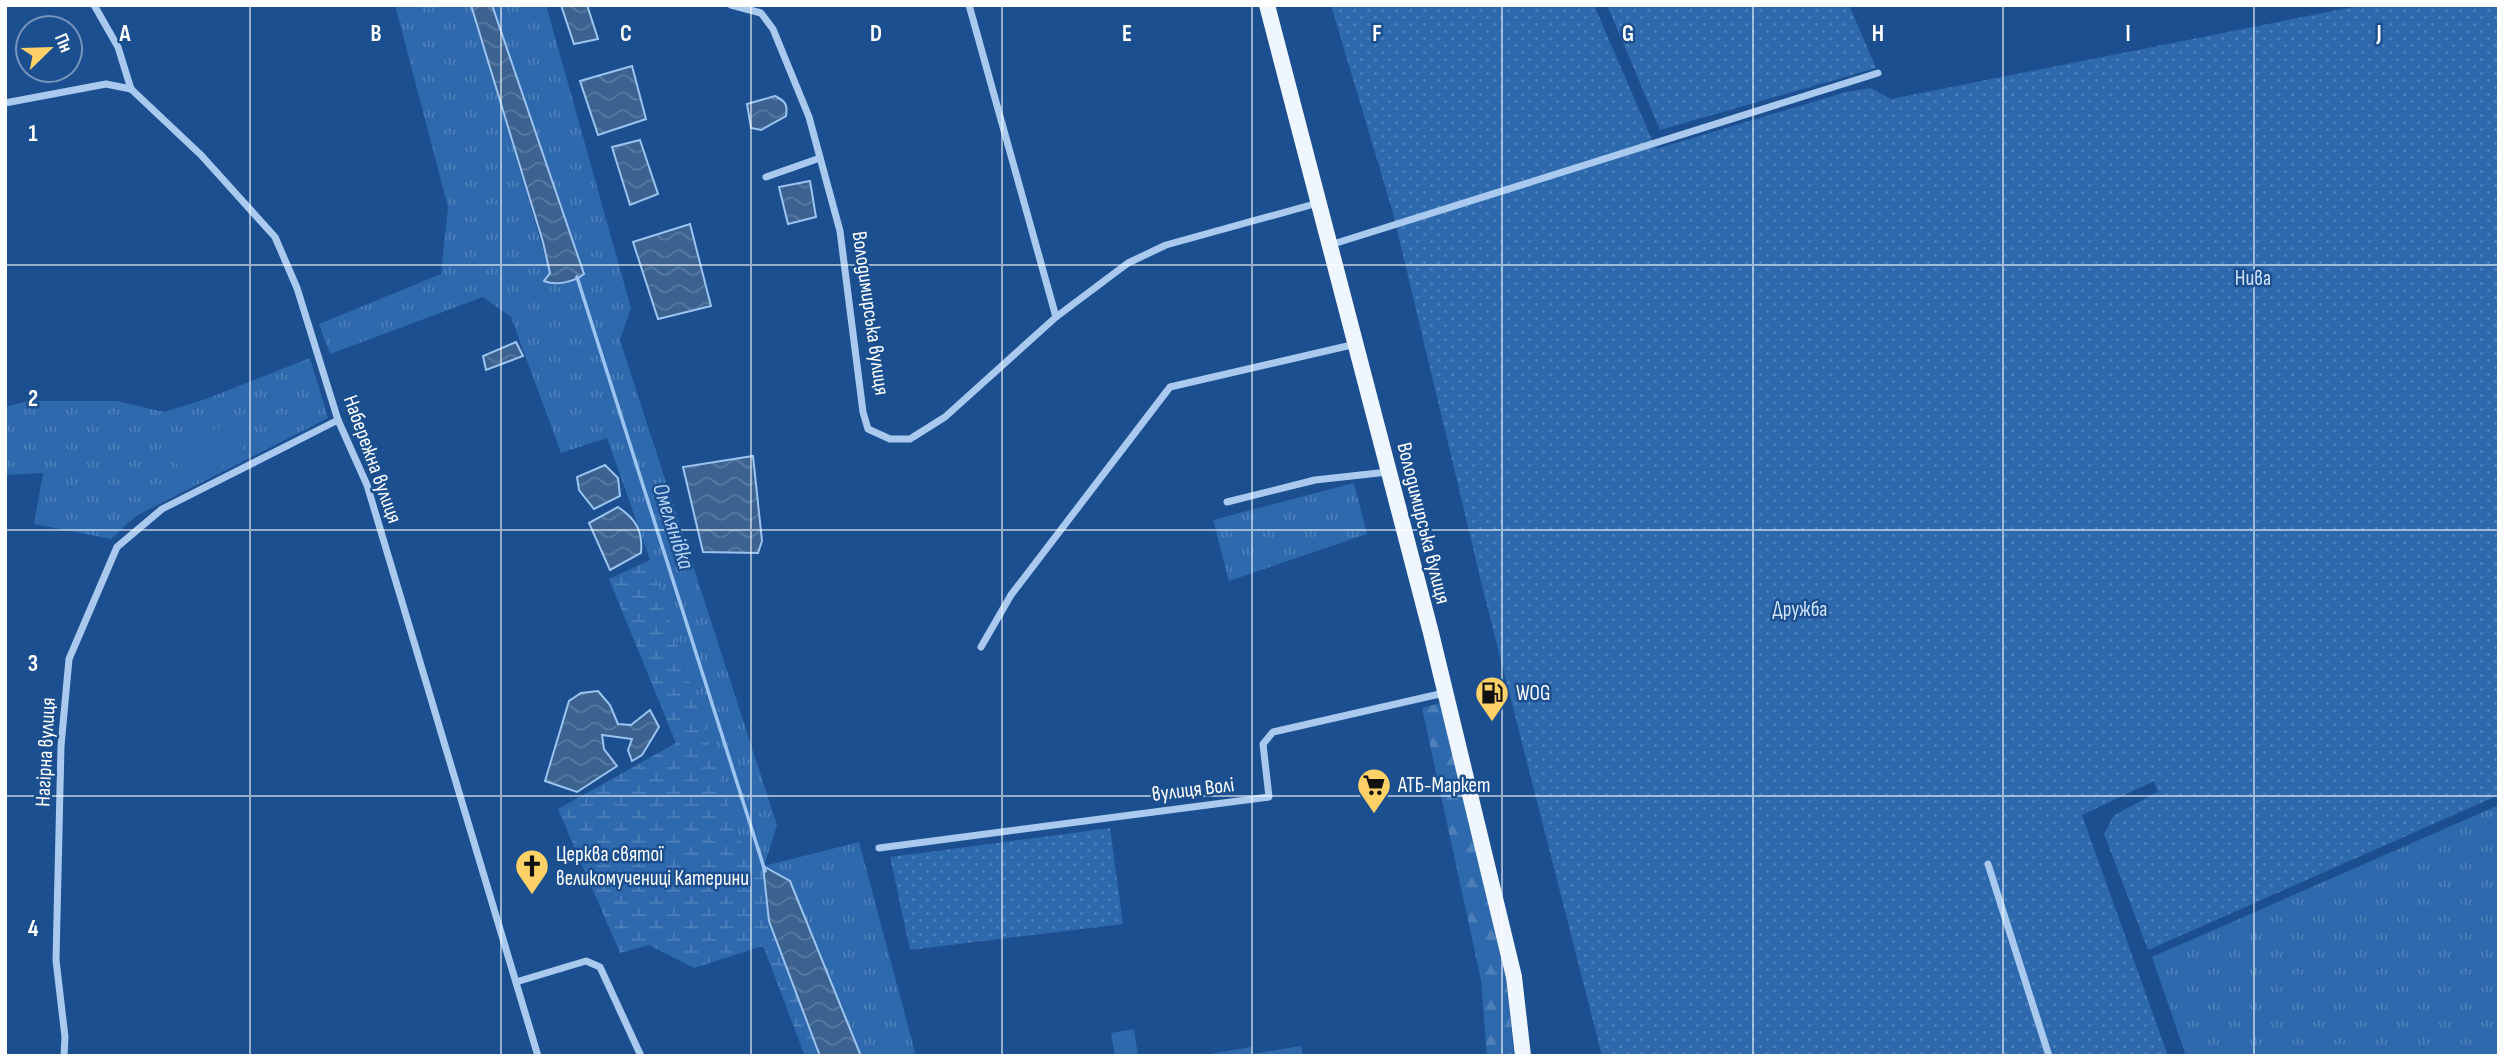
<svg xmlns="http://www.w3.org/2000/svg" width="2504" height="1061" font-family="'Sofia Sans Condensed',sans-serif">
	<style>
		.grass { fill: url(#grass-tufts) }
		.forest { fill: url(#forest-firs) }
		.wetland { fill: url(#wetland-marsh) }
		.park { fill: #2e69ad }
		.garden { fill: url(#garden-dots) }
		.water { fill: url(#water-waves); stroke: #9cc4f0; stroke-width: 2 }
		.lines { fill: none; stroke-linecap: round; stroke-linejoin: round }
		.stream { stroke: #9cc4f0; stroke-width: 3.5 }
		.street { stroke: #a9c9ee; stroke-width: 7 }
		.primary { stroke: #f0f6ff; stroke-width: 16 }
		.grid { fill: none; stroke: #fff; stroke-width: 2; stroke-opacity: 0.55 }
		.labels { text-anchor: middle; stroke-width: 5; stroke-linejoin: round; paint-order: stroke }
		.park-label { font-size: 21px; fill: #cfe3fa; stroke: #1b4f8f }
		.street-label { font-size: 21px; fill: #fff; stroke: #1b4f8f }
		.poi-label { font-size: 21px; fill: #fff; stroke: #1b4f8f; text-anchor: start }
		.water-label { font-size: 23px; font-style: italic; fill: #b5d3f5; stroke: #1b4f8f }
		.grid-label { font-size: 23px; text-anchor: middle; font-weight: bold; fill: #fff; stroke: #1b4f8f; stroke-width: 5; stroke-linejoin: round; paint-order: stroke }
	</style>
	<defs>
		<pattern id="grass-tufts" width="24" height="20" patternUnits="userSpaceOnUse" patternTransform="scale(1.75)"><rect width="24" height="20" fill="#2e69ad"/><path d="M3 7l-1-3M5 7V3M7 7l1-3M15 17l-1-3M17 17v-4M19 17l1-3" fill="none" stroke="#4d80b9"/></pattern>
		<pattern id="forest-firs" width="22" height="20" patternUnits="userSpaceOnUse" patternTransform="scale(1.75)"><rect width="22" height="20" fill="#2e69ad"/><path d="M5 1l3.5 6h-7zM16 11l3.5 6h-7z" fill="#4d80b9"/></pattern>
		<pattern id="wetland-marsh" width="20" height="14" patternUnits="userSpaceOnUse" patternTransform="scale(1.75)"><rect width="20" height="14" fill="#2e69ad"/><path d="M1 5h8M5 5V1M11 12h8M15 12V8" fill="none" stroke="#4d80b9"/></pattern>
		<pattern id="garden-dots" width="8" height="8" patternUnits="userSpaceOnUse" patternTransform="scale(1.75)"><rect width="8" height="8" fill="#2e69ad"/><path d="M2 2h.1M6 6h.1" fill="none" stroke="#4d80b9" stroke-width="1.8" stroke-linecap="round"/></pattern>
		<pattern id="water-waves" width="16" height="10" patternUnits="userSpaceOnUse" patternTransform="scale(1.75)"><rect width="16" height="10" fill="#3c6290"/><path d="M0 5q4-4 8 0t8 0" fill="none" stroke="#597aa1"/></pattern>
	</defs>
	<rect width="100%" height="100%" fill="#1b4f8f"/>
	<g class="grass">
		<path d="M395,5H471L550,273L584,274L492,5H546L631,308L620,340L777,825L764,866L859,842L916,1056H861L790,881L763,866L747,862L650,560L607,438L561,453L511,317L483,297L330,354L319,324L441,274L448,207Z"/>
		<path d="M310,358L328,418L136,516L111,539L34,524L43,473L5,475V407L28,401H117L164,412L206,399Z"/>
		<path d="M1354,483L1367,534L1229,581L1213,520Z"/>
		<path d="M2499,805V1056H2186L2152,957Z"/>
		<path d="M1301,1046L1303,1056H1198L1251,1047L1253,1054Z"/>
	</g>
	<path class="forest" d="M1440,703L1506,979L1514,1056H1487L1481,980L1422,708Z"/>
	<path class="wetland" d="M650,560L747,861L763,866L769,921L820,1056H805L763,946L694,968L649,945L620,953L558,809L676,743L609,579Z"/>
	<g class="park">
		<path d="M228,422L245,453L188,485L171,453Z"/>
		<path d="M1134,1029L1138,1056H1115L1111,1033Z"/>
	</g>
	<g class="garden">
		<path d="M1331,5H1594L1656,149L1846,92L1871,88L1891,99L2363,5H2499V795L2148,950L2104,834L2114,815L2158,792L2154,781L2082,815L2168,1056H1602L1485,598L1393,213Z"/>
		<path d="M1607,5H1849L1876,68L1660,130Z"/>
		<path d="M1110,828L1123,924L910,950L890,857Z"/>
	</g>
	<g class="water">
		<path d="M471,5H492L584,274C574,282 556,286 544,281L550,273L543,242Z"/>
		<path d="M561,5H587L598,39L574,44Z"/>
		<path d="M632,66L646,119L598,135L580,81Z"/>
		<path d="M775,96C785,101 788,104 786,116L761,130L751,128L747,104Z"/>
		<path d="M640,140L658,194L630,205L612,147Z"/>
		<path d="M810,181L816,217L788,224L779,187Z"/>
		<path d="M690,224L711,306L658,319L633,242Z"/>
		<path d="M516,342L523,356L486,370L483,356Z"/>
		<path d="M753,456L762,541L758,553L703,552L683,467Z"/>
		<path d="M605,465L618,478L620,496L594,509L579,490L577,477Z"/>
		<path d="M618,507C636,519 643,531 641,553L610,570L589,523Z"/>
		<path d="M598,691L610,705L618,724L631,725L650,710L659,727L642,755L632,761L628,750L632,739L602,735L604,749L617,766L577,792L545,781L569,701L581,693Z"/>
		<path d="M763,866L790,881L861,1056H820L769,921Z"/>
	</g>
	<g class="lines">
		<path class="stream" d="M577,277L765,871"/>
		<g class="street">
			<path d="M94,5L118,47L131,89L201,155L275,237L297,288L338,420L367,485L538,1056"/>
			<path d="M731,5L761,13L773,29L809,117L840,231L863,412L868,429L890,439H910L945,417L1056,317L1128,263L1166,245L1318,203"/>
			<path d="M969,5L1056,317"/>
			<path d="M5,103L106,84L131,89"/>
			<path d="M766,177L820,158"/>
			<path d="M1330,245L1878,73"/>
			<path d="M1227,502L1315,480L1388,472"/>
			<path d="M981,647L1011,595L1170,387L1356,344"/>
			<path d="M879,848L1269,797L1263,744L1273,732L1444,693"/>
			<path d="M1988,864L2049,1056"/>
			<path d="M516,982L586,961L600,967L641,1056"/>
			<path d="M64,1056L65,1037L56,960L61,746L69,659L117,547L162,509L338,420"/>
		</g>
		<path class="primary" d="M1267,5L1431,633L1514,977L1523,1056"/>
	</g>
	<path class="grid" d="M250,5V1056M501,5V1056M751,5V1056M1002,5V1056M1252,5V1056M1502,5V1056M1753,5V1056M2003,5V1056M2254,5V1056M5,265H2499M5,530H2499M5,796H2499"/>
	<defs>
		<g id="fuel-pin" transform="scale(1.75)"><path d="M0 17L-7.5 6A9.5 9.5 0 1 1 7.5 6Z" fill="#ffd166" stroke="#1b4f8f"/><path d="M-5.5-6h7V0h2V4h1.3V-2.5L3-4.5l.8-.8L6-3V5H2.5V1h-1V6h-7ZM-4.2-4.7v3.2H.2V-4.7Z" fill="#111"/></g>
		<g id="supermarket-pin" transform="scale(1.75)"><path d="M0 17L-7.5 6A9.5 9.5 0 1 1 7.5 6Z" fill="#ffd166" stroke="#1b4f8f"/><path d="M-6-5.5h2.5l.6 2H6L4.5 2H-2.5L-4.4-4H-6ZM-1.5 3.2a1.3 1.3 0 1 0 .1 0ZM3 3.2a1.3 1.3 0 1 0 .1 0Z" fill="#111"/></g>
		<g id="church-pin" transform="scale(1.75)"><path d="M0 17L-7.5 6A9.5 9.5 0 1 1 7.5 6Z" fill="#ffd166" stroke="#1b4f8f"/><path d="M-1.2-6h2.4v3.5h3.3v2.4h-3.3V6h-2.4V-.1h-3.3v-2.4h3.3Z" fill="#111"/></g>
	</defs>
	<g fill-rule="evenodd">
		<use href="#fuel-pin" x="1492" y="693"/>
		<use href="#supermarket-pin" x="1374" y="785"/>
		<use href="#church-pin" x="532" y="866"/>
	</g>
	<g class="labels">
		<g class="park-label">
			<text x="2253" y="285">Нива</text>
			<text x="1800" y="616">Дружба</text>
		</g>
		<g class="street-label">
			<text transform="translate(871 313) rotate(82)" y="7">Володимирська вулиця</text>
			<text transform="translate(373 459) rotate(70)" y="7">Набережна вулиця</text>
			<text transform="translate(1424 523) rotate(76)" y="7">Володимирська вулиця</text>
			<text transform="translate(45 752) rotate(-87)" y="7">Нагірна вулиця</text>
			<text transform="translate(1193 789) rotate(-7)" y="7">вулиця Волі</text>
		</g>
		<g class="poi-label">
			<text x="1516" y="700">WOG</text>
			<text x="1398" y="792">АТБ-Маркет</text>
			<text x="556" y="861">Церква святої<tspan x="556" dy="24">великомучениці Катерини</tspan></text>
		</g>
		<g class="water-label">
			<text transform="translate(674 526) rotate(72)" y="8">Омелянівка</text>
		</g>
	</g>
	<g class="grid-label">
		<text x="125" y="41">A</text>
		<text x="376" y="41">B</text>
		<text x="626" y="41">C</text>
		<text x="876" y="41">D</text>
		<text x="1127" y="41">E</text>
		<text x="1377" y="41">F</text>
		<text x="1628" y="41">G</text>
		<text x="1878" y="41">H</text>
		<text x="2128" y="41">I</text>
		<text x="2379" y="41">J</text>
		<text x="33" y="141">1</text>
		<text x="33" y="406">2</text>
		<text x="33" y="671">3</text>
		<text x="33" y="936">4</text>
	</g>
	<rect width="2504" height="1061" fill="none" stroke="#ffffff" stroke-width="14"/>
	<g transform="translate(49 49) rotate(67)"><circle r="33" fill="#1b4f8f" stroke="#7695bc" stroke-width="2"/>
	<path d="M0-5L12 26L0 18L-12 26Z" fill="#ffd166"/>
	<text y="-10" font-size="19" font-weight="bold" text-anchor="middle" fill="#ffffff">Пн</text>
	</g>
</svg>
